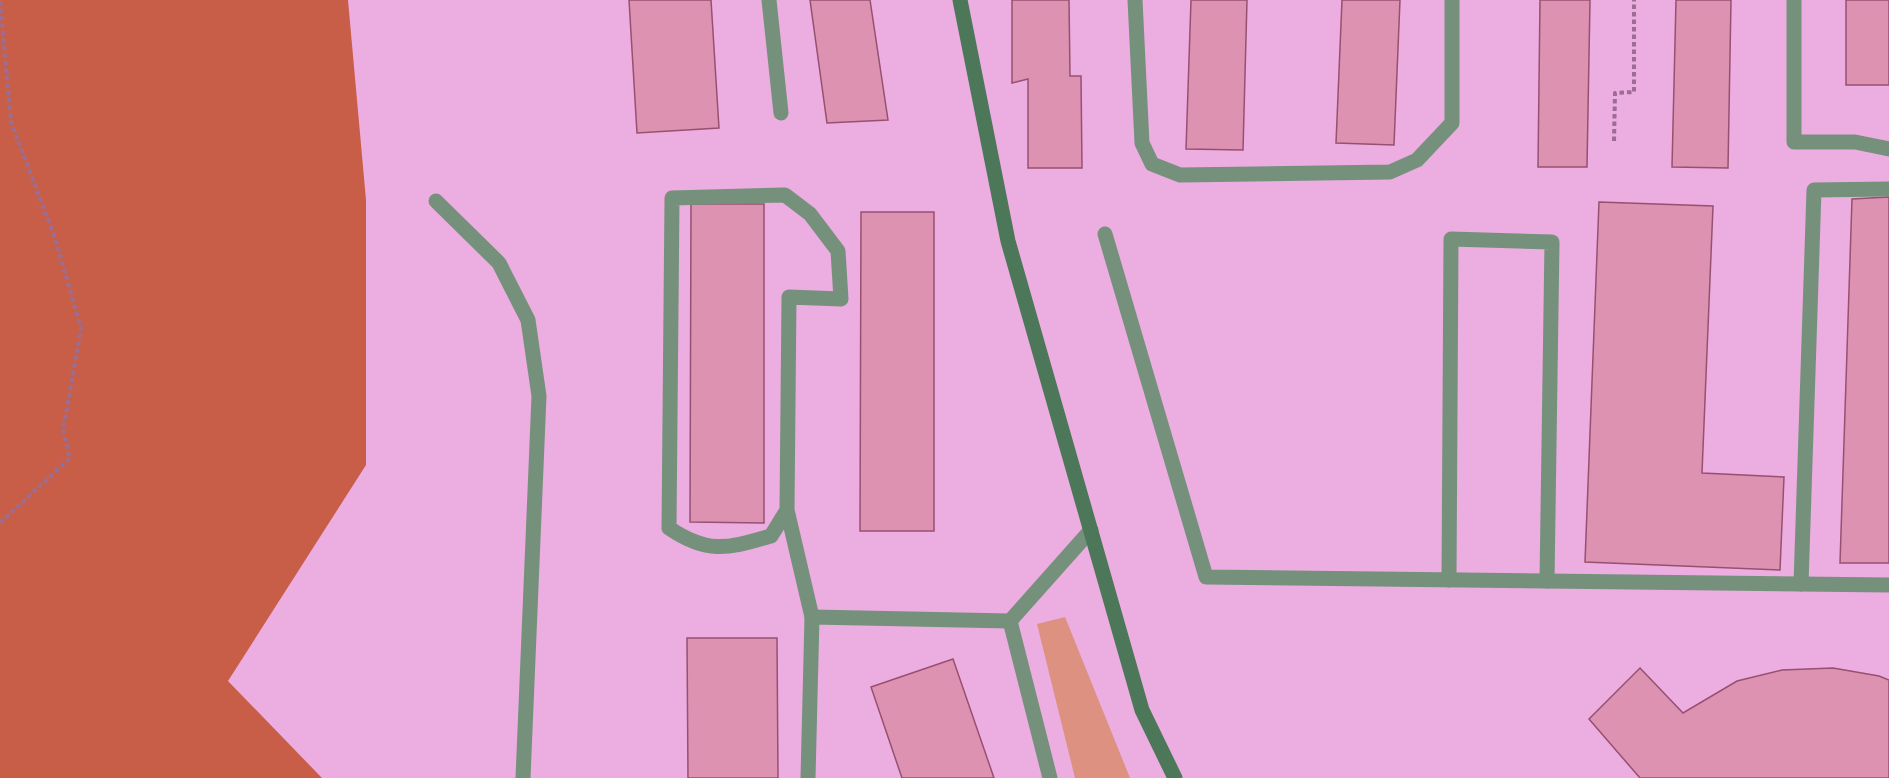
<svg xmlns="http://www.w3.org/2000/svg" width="1889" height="778" font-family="'PT Serif',serif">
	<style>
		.green { fill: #dd9181 }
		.forest { fill: #c95e48 }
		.building { fill: #de92b2; stroke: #965170; stroke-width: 1.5 }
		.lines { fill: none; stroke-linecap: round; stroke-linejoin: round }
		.path { stroke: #9b6d93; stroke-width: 4; stroke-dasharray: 4.5 3; stroke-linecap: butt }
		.lane { stroke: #75917c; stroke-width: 15 }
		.street { stroke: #75917c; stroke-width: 15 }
		.secondary { stroke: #4c7759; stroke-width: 15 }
	</style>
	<rect width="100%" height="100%" fill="#ecade1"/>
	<path class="green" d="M1065,617L1130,778H1075L1037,624Z"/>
	<path class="forest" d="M0,0H348L366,200V465L228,681L322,778H0Z"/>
	<g class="building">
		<path d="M629,0H711L719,128L637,133Z"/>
		<path d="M810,0H870L888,120L827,123Z"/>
		<path d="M1012,0H1069L1070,76H1081L1082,168H1028V79L1012,83Z"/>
		<path d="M1191,0H1247L1243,150L1186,149Z"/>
		<path d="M1342,0H1400L1394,145L1336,143Z"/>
		<path d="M1540,0H1590L1587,167H1538Z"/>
		<path d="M1676,0H1731L1728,168L1672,167Z"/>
		<rect x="1846" y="0" width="43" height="85"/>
		<path d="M1889,197V563H1840L1852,199Z"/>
		<path d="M1599,202L1713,206L1702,473L1784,477L1780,570L1585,562Z"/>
		<path d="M691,204H764V523L690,522Z"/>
		<path d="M861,212H934V531H860Z"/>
		<path d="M687,638H777L778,778H688Z"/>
		<path d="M953,659L994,778H902L871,687Z"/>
		<path d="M1640,668L1683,713L1737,681L1782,670L1833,668L1879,676L1889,680V778H1640L1589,719Z"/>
	</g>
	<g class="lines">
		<g class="path">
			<path d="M0,1L11,122L55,238L81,328L63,431L70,458L0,523"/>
			<path d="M1614,141L1615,93L1634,92V0"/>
		</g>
		<g class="lane">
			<path d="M1135,0L1142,143L1152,164L1180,175L1390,172L1417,160L1452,123V0"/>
			<path d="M787,510L771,536C728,548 709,555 669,528L672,198L785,195L810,214L838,251L841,299L789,297L787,510L812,617"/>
			<path d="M1449,580L1451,239L1552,242L1547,581"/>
			<path d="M1801,584L1814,190L1889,189"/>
			<path d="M1010,621L1050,778"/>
			<path d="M808,778L812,617L1010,621L1091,530"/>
		</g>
		<g class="street">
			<path d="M769,0L781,113"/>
			<path d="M1794,0V142H1855L1889,149"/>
			<path d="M436,201L499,263L528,320L539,396L523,778"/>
			<path d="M1105,234L1206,577L1889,585"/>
		</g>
		<path class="secondary" d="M960,0L1008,241L1142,710L1175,778"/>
	</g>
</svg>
